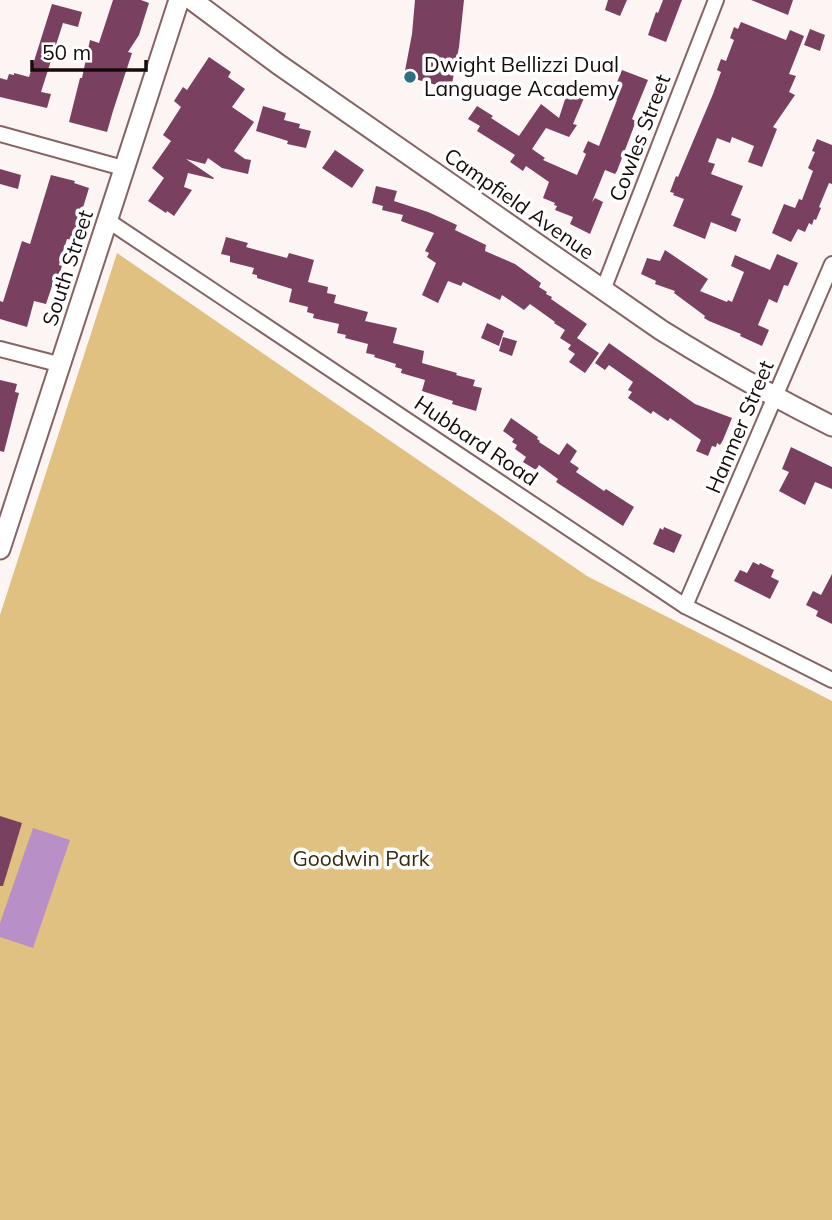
<svg xmlns="http://www.w3.org/2000/svg" width="832" height="1220" font-family="Mulish,sans-serif">
	<style>
		.green { fill: #e1c182 }
		.water { fill: #b88fc7 }
		.building { fill: #7a405f }
		.lines { fill: none; stroke-linecap: round; stroke-linejoin: round }
		.street-casing { stroke: #856463; stroke-width: 18 }
		.secondary-casing { stroke: #856463; stroke-width: 23 }
		.street { stroke: #fff; stroke-width: 14 }
		.secondary { stroke: #fff; stroke-width: 19 }
		.poi-dot { fill: #2f6f83; stroke: #fff; stroke-width: 2.5 }
		.labels { text-anchor: middle; stroke-width: 7; stroke-linejoin: round; paint-order: stroke }
		.poi-label { font-size: 21px; fill: #170b0b; stroke: #fff; text-anchor: start }
		.street-label { font-size: 21px; fill: #170b0b; stroke: #fff }
		.park-label { font-size: 21px; fill: #382a0d; stroke: #fff }
	</style>
	<rect width="100%" height="100%" fill="#fdf5f4"/>
	<path class="green" d="M117,253L587,576L832,701V1220H0V615Z"/>
	<path class="water" d="M33,828L70,840L33,948L0,937V923Z"/>
	<g class="building">
		<path d="M113,0H141L149,3L139,35L128,52L132,53L113,111L107,132L69,122L80,78H82L90,40L99,43Z"/>
		<path d="M415,0H464L459,47L451,89L404,76L412,34Z"/>
		<path d="M608,0H627L620,16L605,10Z"/>
		<path d="M663,0H682L666,42L648,35L656,12L658,13Z"/>
		<path d="M751,0H793L788,15Z"/>
		<path d="M52,4L82,12L78,27L63,23L41,92L51,94L47,108L0,97V78L7,80L9,74L14,75V73L29,77Z"/>
		<path d="M741,22L786,40L790,30L804,36L789,74L796,76L789,92L795,95L773,127L777,129L762,167L748,162L754,146L732,137L730,143L717,138L708,162L715,164L711,174L743,186L731,215L741,219L736,232L711,222L705,239L673,226L684,199L673,195L674,193L670,192L676,176L678,177L713,94L721,72L717,70L721,59L726,61L734,40L730,38L734,27L738,29Z"/>
		<path d="M810,29L825,35L820,51L804,45Z"/>
		<path d="M209,57L231,72L228,77L245,89L232,107L254,122L234,151L245,159L251,160L248,174L222,168L208,158L205,164L186,159L214,178L213,179L188,173L184,187L192,190L174,216L167,211L166,213L148,201L164,178L152,168L171,141L163,135L181,107L174,101L183,87L187,90Z"/>
		<path d="M622,70L648,80L632,119L636,121L617,171L615,174L605,170L592,202L595,198L603,202L590,234L570,224L573,217L555,210L557,206L554,205L555,203L543,198L549,182L526,166L523,171L510,162L515,155L477,131L480,126L468,119L477,106L493,116L491,118L519,136L541,104L559,118L570,84L587,91L573,124L577,125L569,137L546,128L532,149L545,158L543,160L577,175L586,154L583,152L588,141L599,146L617,100L611,97Z"/>
		<path d="M263,106L286,113L284,120L300,124L299,128L311,131L306,148L287,144L288,141L256,131Z"/>
		<path d="M817,139L832,145V184L829,183L819,207L821,208L816,220L814,219L812,225L809,223L805,232L798,229L791,242L772,233L784,204L795,208L799,199L802,200L813,171L808,168L815,152L812,151Z"/>
		<path d="M335,150L364,170L352,188L322,168Z"/>
		<path d="M0,169L21,175L18,189L0,184Z"/>
		<path d="M51,175L75,181L74,183L89,188L73,240L67,239L59,265L62,266L55,287L52,286L46,304L34,301L27,327L0,319V301L3,302L22,241L30,244Z"/>
		<path d="M376,186L397,191L394,201L428,212L457,225L455,230L486,245L485,251L515,264L541,283L539,287L547,292L546,294L552,297L551,299L587,324L577,338L599,353L585,373L569,362L575,354L568,349L571,345L560,338L565,330L554,323L555,322L530,304L524,310L502,295L500,300L463,282L461,286L448,281L438,303L422,295L436,263L427,257L429,253L425,251L434,233L401,221L403,215L382,210L383,206L372,203Z"/>
		<path d="M226,237L248,243L246,247L287,258L289,253L314,260L308,282L328,287L327,293L336,295L334,303L368,312L365,321L397,328L393,343L424,351L422,363L457,373L456,375L475,380L473,386L482,388L476,411L452,404L453,401L422,391L425,380L401,373L402,369L395,367L396,364L374,357L375,355L366,353L368,344L345,338L346,335L337,333L339,324L313,318L314,314L307,312L308,307L289,302L292,289L257,278V275L252,274L254,268L230,262V256L221,254Z"/>
		<path d="M665,250L708,279L700,291L727,302L728,300L732,302L744,272L731,266L735,255L770,270L777,254L798,263L788,286L784,285L777,303L769,299L758,325L769,330L762,346L740,336L741,334L709,321L704,318L705,316L674,293L675,291L655,284L656,281L641,274L647,258L660,261Z"/>
		<path d="M487,323L504,331L499,346L481,338Z"/>
		<path d="M503,337L517,341L512,356L499,351Z"/>
		<path d="M609,343L695,404L732,418L723,440L720,445L717,443L716,447L712,446L708,456L696,451L701,440L670,418L668,421L653,411L651,414L628,398L632,392L628,390L633,382L609,365L605,370L595,363Z"/>
		<path d="M0,380L17,384L15,392L19,393L4,452L0,451Z"/>
		<path d="M511,418L538,437L537,439L540,441L539,442L559,455L567,443L577,451L570,462L579,468L576,472L604,491L606,489L634,507L623,526L556,482L558,479L539,465L536,470L523,462L526,457L515,449L517,445L512,442L514,439L503,431Z"/>
		<path d="M791,447L832,467V489L815,482L805,505L779,491L789,472L782,469Z"/>
		<path d="M664,527L682,535L674,553L653,544L660,528L663,530Z"/>
		<path d="M753,562L759,565L760,563L774,570L771,577L779,581L770,599L734,581L740,570L747,573Z"/>
		<path d="M832,574V624L816,616L818,611L806,605L813,591L821,595Z"/>
		<path d="M0,816L22,823L3,886H0Z"/>
	</g>
	<g class="lines">
		<g class="street-casing">
			<g id="street">
				<path d="M0,134L123,168"/>
				<path d="M107,220L685,606L832,680"/>
				<path d="M603,290L716,0"/>
				<path d="M0,349L62,365"/>
				<path d="M685,606L832,264"/>
			</g>
		</g>
		<g class="secondary-casing">
			<g id="secondary">
				<path d="M192,0L278,64L661,330C717,365 773,397 832,426"/>
				<path d="M0,549C61,366 119,183 179,0"/>
			</g>
		</g>
		<use href="#street" class="street"/>
		<use href="#secondary" class="secondary"/>
	</g>
	<circle class="poi-dot" cx="410" cy="77" r="7"/>
	<g class="labels">
		<g class="poi-label">
			<text x="424" y="72">Dwight Bellizzi Dual<tspan x="424" dy="24">Language Academy</tspan></text>
		</g>
		<g class="street-label">
			<text transform="translate(640 138) rotate(-69)" y="7">Cowles Street</text>
			<text transform="translate(519 204) rotate(35)" y="7">Campfield Avenue</text>
			<text transform="translate(68 268) rotate(-72)" y="7">South Street</text>
			<text transform="translate(740 427) rotate(-67)" y="7">Hanmer Street</text>
			<text transform="translate(476 441) rotate(34)" y="7">Hubbard Road</text>
		</g>
		<g class="park-label">
			<text x="361" y="866">Goodwin Park</text>
		</g>
	</g>
	<path d="M32 60v10h114v-10" fill="none" stroke="#170b0b" stroke-width="3.5"/>
	<text x="42" y="60" font-size="21" fill="#170b0b" stroke="#ffffff" stroke-width="5" paint-order="stroke">50 m</text>
</svg>
